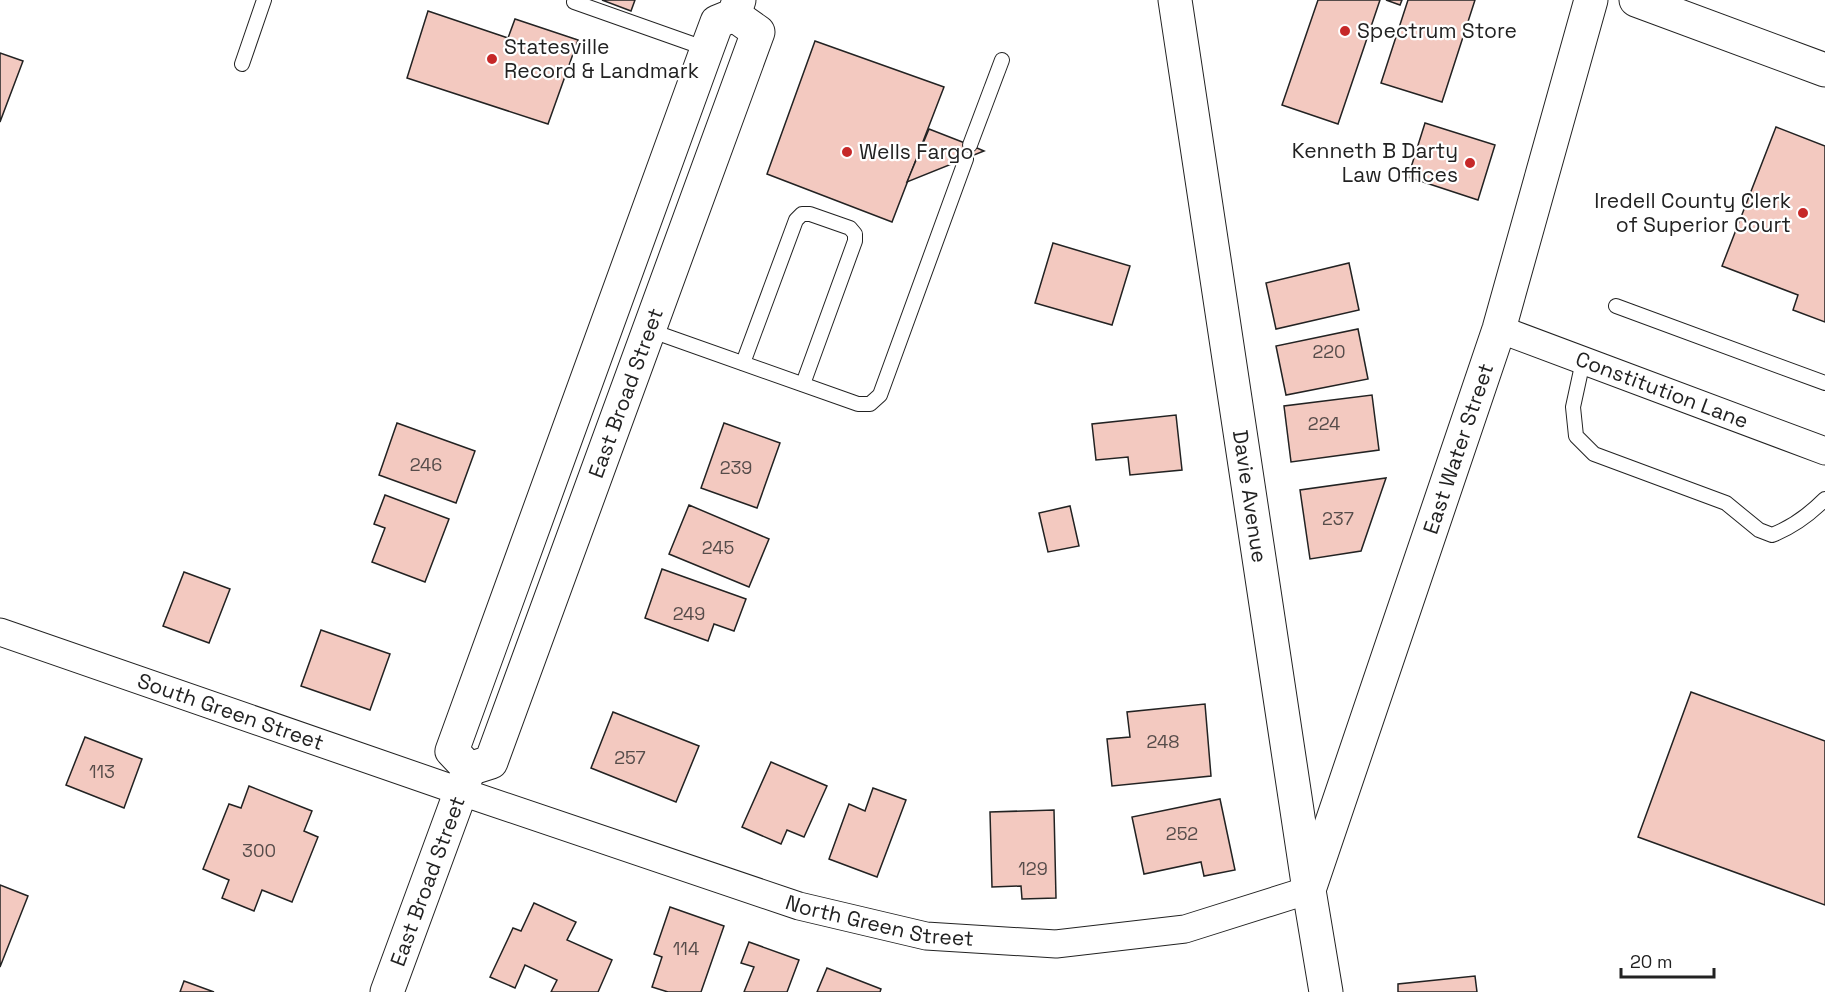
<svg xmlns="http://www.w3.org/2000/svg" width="1825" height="992" font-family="'Space Grotesk',sans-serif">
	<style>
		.building { fill: #f3c9c0; stroke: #222; stroke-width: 1.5 }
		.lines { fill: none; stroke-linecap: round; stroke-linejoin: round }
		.lane-casing { stroke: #222; stroke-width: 16 }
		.street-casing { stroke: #222; stroke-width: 29 }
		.secondary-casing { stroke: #222; stroke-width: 35 }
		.primary-casing { stroke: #222; stroke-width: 35 }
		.lane { stroke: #fff; stroke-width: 14 }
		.street { stroke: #fff; stroke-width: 27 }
		.secondary { stroke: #fff; stroke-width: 33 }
		.primary { stroke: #fff; stroke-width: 33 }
		.poi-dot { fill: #c62828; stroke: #fff; stroke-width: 2 }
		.labels { text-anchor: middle; stroke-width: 4.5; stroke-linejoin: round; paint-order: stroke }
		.number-label { font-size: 18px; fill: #564c4a }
		.poi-label { font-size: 21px; fill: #222; stroke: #fff; text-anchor: start }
		.street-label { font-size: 21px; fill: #222; stroke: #fff }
	</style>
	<rect width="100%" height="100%" fill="#fff"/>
	<g class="building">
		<path d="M602,0H635L631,11Z"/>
		<path d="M1318,0H1380L1338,124L1282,105Z"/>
		<path d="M1386,0H1402L1400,5Z"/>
		<path d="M1408,0H1475L1442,102L1381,83Z"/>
		<path d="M428,11L508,38L515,19L578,40L548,124L407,78Z"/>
		<path d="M815,41L944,87L892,222L767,174Z"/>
		<path d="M0,53L23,61L0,122Z"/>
		<path d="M1425,123L1495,145L1478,200L1408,177Z"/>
		<path d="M1776,127L1825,146V322L1793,310L1798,295L1722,266Z"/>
		<path d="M929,129L970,145L984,151L907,182Z"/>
		<path d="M1053,243L1130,266L1112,325L1035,303Z"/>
		<path d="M1349,263L1359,310L1276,329L1266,283Z"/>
		<path d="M1358,329L1368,379L1286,395L1276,346Z"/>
		<path d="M1372,395L1379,450L1291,462L1284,406Z"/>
		<path d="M1176,415L1182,470L1130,475L1128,457L1096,460L1092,424Z"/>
		<path d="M397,423L475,451L456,503L379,475Z"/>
		<path d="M724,423L780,443L757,508L701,488Z"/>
		<path d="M1386,478L1361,551L1310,559L1300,490Z"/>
		<path d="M385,495L449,519L425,582L372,562L385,528L374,524Z"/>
		<path d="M689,505L769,539L749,587L669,554Z"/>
		<path d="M1070,506L1079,546L1048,552L1039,513Z"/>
		<path d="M662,569L746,599L734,631L714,624L708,641L645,618Z"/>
		<path d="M184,572L230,589L209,643L163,626Z"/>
		<path d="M321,630L390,654L370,710L301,686Z"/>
		<path d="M1691,692L1825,741V905L1638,837Z"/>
		<path d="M1205,704L1211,776L1112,786L1107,739L1130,737L1127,712Z"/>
		<path d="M613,712L699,746L676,802L591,768Z"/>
		<path d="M85,737L142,759L124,808L66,785Z"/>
		<path d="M771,762L827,786L804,837L787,830L781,844L742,827Z"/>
		<path d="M249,786L312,811L304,831L318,837L292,902L262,890L254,911L222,898L229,880L203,869L229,804L241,808Z"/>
		<path d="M873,788L906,800L877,877L829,859L849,804L865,811Z"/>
		<path d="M1220,799L1235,870L1204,876L1201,862L1144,874L1132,817Z"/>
		<path d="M1054,810L1056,898L1022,899L1021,886L992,887L990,812Z"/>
		<path d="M0,885L28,896L0,967Z"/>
		<path d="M534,903L576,922L567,940L612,960L598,992H551L557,980L525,965L515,988L490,977L513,928L521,931Z"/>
		<path d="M670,907L724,926L701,992H668L652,987L662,957L654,954Z"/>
		<path d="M749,942L799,960L787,992H744L754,967L741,963Z"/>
		<path d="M827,968L881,989L880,992H817Z"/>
		<path d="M1475,976L1477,992H1398V984Z"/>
		<path d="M184,981L214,992H180Z"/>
	</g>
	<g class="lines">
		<g class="lane-casing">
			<g id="lane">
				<path d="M574,2L707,49"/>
				<path d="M242,64L264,0"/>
				<path d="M970,145L1002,60"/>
				<path d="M1616,306L1825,383"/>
				<path d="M649,330L858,404H870L880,395L966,159"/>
				<path d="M1583,361L1573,407L1576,436L1594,454L1726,503L1759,530L1772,535C1793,527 1809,515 1825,499"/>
				<path d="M743,363L796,220L802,214H810L850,228L855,234V241L803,384"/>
			</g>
		</g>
		<g class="street-casing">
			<g id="street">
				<path id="s1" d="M1499,329L1825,451"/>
				<path id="s2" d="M0,632L462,792L799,906L926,936L1056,944L1185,929L1309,890"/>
			</g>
		</g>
		<g class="secondary-casing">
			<g id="secondary">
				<path d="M1636,0L1825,70"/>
				<path d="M469,769L452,751L707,49L717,22L734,15L739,0"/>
				<path id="s3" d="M469,769L491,762L758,32L734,15"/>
				<path id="s4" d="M1309,890L1499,329L1591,0"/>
				<path id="s5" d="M387,992L469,769"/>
			</g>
		</g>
		<g class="primary-casing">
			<g id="primary">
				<path id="s6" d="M1175,0L1309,890L1326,992"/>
			</g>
		</g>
		<use href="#lane" class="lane"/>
		<use href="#street" class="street"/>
		<use href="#secondary" class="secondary"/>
		<use href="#primary" class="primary"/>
	</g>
	<g class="poi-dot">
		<circle cx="1345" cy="31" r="6"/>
		<circle cx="492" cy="59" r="6"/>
		<circle cx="847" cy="152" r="6"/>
		<circle cx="1470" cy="163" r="6"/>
		<circle cx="1803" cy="213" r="6"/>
	</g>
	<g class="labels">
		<g class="number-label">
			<text x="1329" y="358">220</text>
			<text x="1324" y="430">224</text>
			<text x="426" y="471">246</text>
			<text x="736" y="474">239</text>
			<text x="1338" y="525">237</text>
			<text x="718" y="554">245</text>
			<text x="689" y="620">249</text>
			<text x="1163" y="748">248</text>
			<text x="630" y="764">257</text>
			<text x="102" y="778">113</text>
			<text x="1182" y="840">252</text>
			<text x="259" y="857">300</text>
			<text x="1033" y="875">129</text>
			<text x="686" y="955">114</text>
		</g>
		<g class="poi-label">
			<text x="1357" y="38">Spectrum Store</text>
			<text x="504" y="54">Statesville<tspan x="504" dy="24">Record &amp; Landmark</tspan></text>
			<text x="1458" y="158" text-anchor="end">Kenneth B Darty<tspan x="1458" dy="24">Law Offices</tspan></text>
			<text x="859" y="159">Wells Fargo</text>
			<text x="1791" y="208" text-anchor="end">Iredell County Clerk<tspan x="1791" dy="24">of Superior Court</tspan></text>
		</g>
		<g class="street-label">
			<text dy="7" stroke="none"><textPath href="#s1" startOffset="174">Constitution Lane</textPath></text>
			<text dy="7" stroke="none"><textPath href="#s3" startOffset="416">East Broad Street</textPath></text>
			<text dy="7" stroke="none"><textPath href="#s4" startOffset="466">East Water Street</textPath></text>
			<text dy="7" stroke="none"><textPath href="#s6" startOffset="502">Davie Avenue</textPath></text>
			<text dy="7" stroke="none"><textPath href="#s2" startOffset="244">South Green Street</textPath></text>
			<text dy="7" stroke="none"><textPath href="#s5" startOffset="118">East Broad Street</textPath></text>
			<text dy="7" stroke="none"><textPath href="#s2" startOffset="927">North Green Street</textPath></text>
		</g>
	</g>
	<path d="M1621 968v9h93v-9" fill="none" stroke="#222222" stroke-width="3"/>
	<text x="1630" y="968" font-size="18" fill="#222222" stroke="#ffffff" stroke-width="4.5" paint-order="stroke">20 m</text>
</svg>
